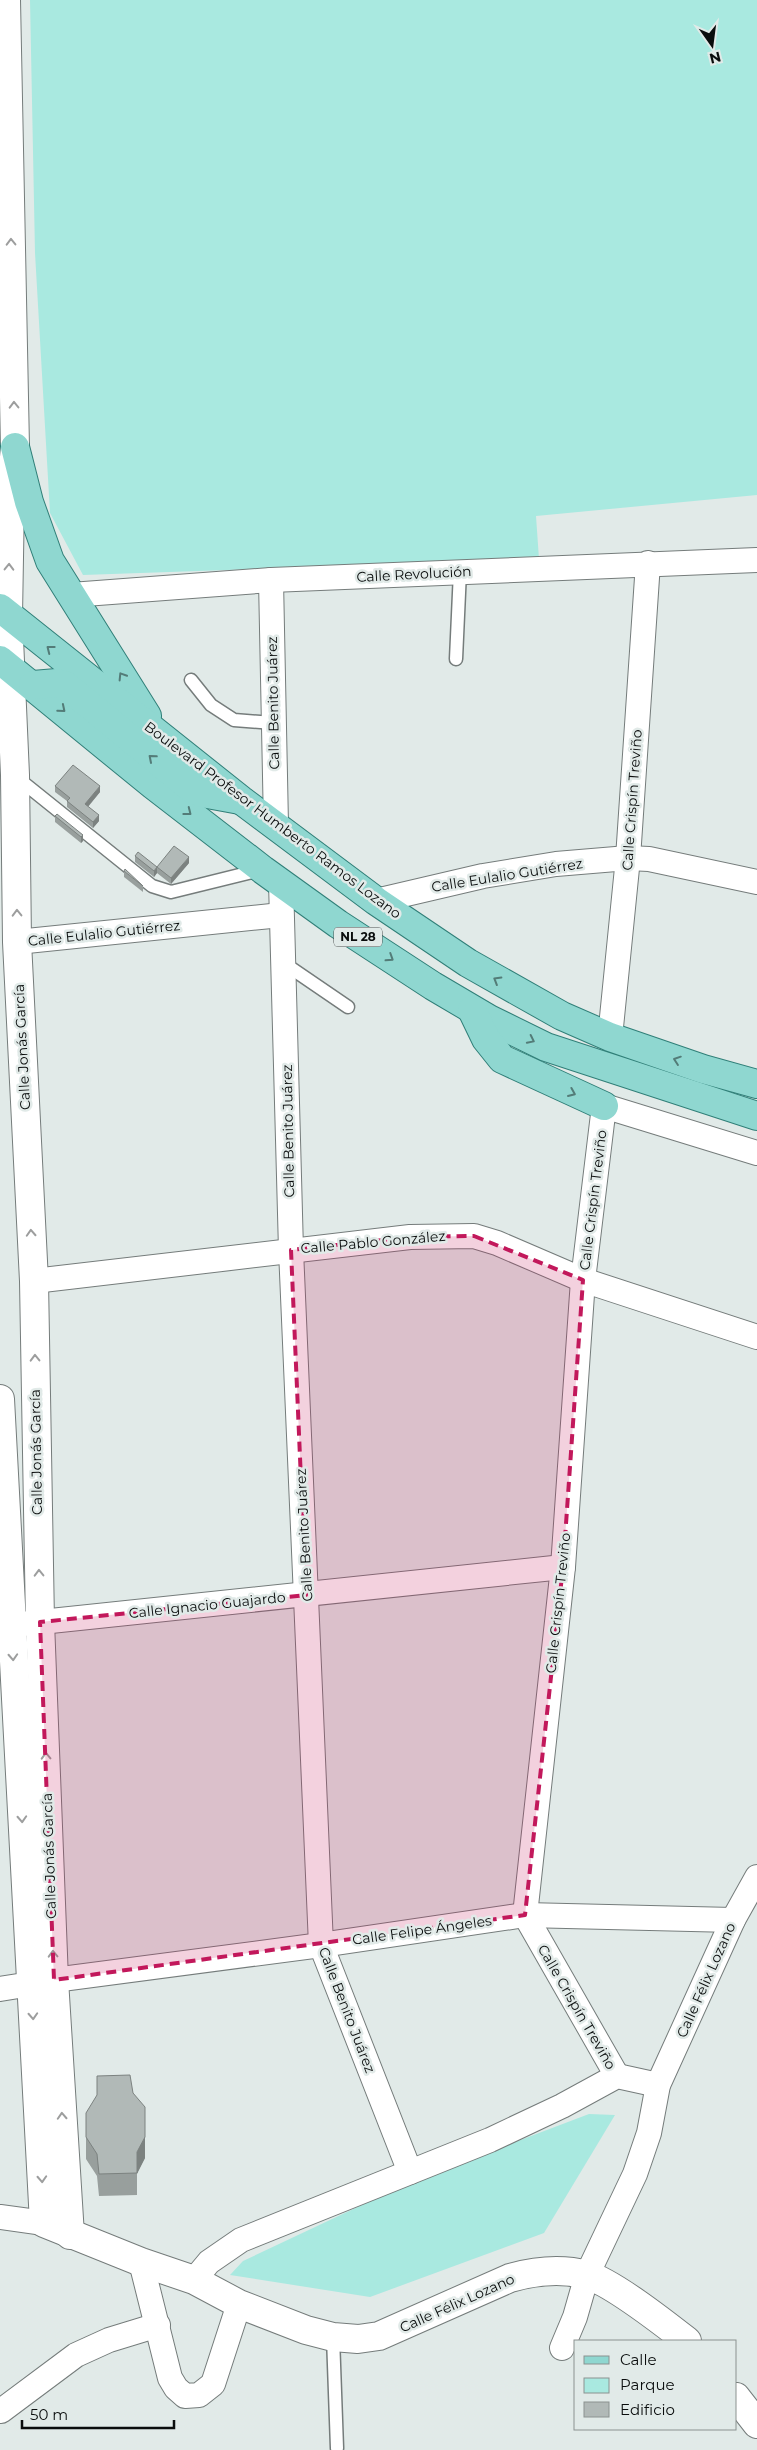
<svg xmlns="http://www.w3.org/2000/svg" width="757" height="2450" font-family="Montserrat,sans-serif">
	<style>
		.green { fill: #a9e9e0 }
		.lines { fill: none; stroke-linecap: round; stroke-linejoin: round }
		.lane-casing { stroke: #757c7b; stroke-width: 15 }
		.street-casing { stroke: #757c7b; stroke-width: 26 }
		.secondary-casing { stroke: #757c7b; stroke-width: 30 }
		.primary-casing { stroke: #307f78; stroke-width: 30 }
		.lane { stroke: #fff; stroke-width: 12 }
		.street { stroke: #fff; stroke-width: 24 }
		.secondary { stroke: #fff; stroke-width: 28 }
		.primary { stroke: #8fd7d0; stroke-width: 28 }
		.wall { fill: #989f9d }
		.shaded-wall { fill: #7c8280 }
		.building { fill: #b1b9b7; stroke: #7c8280 }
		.oneway { stroke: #9d9e9e }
		.oneway2 { stroke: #537c78 }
		.marked { fill: #c2185b; fill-opacity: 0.2; stroke: #c2185b; stroke-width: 4; stroke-dasharray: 10 6; stroke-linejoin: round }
		.labels { text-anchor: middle; stroke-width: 5; stroke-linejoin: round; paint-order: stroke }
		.shield { fill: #e1eae8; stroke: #4a4f4f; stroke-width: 1 }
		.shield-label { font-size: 12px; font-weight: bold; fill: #0a0d0d }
		.street-label { font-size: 14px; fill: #0a0d0d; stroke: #e1eae8 }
	</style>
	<rect width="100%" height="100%" fill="#e1eae8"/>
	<g class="green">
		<path d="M30,0H757V495L536,516L539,559L83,575L50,513L35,253Z"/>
		<path d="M589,2114L615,2115L544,2233L370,2297L230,2275L243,2261L415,2180Z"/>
	</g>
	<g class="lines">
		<g class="lane-casing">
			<g id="lane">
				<path d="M456,659L460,571"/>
				<path d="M191,680L211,705L234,720L273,723"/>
				<path d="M15,776L152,886L171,892L260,870"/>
				<path d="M285,964L348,1007"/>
				<path d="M333,2337L337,2448"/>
			</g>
		</g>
		<g class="street-casing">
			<g id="street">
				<path d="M271,580L276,825"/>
				<path d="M71,595L271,580L757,560"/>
				<path d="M281,882L291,1250L321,1945L410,2172"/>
				<path d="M376,901L483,876L556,864L628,858L649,859L757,882"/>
				<path d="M17,942L281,915"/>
				<path d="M610,1037L628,858L648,563"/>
				<path d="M34,1281L410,1237L474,1236L497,1243L583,1280L757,1337"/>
				<path d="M22,1624L563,1567"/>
				<path d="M54,1980L321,1945L525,1915L733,1920"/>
				<path d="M0,1989L31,1984"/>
				<path d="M617,2076L525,1915L563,1567L583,1280L604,1106L757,1153"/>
				<path d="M0,2217L44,2223"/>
				<path d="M141,2262L170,2378L176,2388L185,2396L199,2395L213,2384L239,2304"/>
				<path d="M194,2280L209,2262L241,2240L490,2140L562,2106L617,2076L658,2085"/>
				<path d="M562,2348L575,2317L587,2275L635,2174L649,2133L658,2085L733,1920L757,1877"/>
				<path d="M1,2411L76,2355L109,2340L158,2325"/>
			</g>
		</g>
		<g class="secondary-casing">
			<g id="secondary">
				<path d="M6,0L15,447L10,499L8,616L15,775L17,942L34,1281L40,1622L54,1980L70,2235"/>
				<path d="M0,1399L44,2223L141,2262L194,2280L239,2304L306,2330L333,2337L358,2339L379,2336L510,2278C535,2271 561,2268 587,2275C613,2283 664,2323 687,2341"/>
				<path d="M736,2397L757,2424"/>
			</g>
		</g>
		<g class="primary-casing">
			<g id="primary">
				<path d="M15,447L29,502L50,561L147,716"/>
				<path d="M0,608L241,800L376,901L468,963L562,1016L610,1037L703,1069L757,1084"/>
				<path d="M0,660L153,785L263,870L338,924L433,986L489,1019L546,1047L757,1116"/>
				<path d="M33,685L57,683L65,685L192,789L202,793L240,800"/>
				<path d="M472,1010L486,1039L502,1059L604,1106"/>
			</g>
		</g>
		<use href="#lane" class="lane"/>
		<use href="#street" class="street"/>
		<use href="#secondary" class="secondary"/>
		<use href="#primary" class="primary"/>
	</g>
	<g class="wall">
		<path d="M55,786L100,792L88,807L99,821L93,828L67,807V801L55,792Z"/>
		<path d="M55,816L83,835V841L81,843L55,822Z"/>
		<path d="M135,856L157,867L189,863L171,884L157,873L154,877L135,862Z"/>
		<path d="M124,871L143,886V892L124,877Z"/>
		<path d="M86,2113L145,2158L137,2173V2195L99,2196L97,2176L86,2159Z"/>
	</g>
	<g class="shaded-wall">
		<path d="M100,786V792L85,810V804Z"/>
		<path d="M99,815V821L93,828V822Z"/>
		<path d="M83,835V841L81,843V837Z"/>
		<path d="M189,857V863L171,884V878Z"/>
		<path d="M157,867V873L154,877V871Z"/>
		<path d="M145,2128V2158L137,2174V2152Z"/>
	</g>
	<g class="building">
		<path d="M73,765L100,786L85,804L99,815L93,822L67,801L70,798L55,786Z"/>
		<path d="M57,814L83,835L81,837L55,816Z"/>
		<path d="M174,846L189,857L171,878L157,867Z"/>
		<path d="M138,852L157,867L154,871L135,856Z"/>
		<path d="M125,869L143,886L124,871Z"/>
		<path d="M130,2075L133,2093L145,2107V2137L137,2152V2173L99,2174L97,2154L86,2137V2113L97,2095V2076Z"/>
	</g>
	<defs><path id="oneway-chevron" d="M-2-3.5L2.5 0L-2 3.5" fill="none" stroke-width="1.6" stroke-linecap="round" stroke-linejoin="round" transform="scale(1.25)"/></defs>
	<g class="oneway">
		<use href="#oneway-chevron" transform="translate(11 242) rotate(-91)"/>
		<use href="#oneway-chevron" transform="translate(14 405) rotate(-91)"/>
		<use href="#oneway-chevron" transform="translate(9 567) rotate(-89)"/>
		<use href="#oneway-chevron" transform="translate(17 913) rotate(-91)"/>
		<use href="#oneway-chevron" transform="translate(31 1233) rotate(-93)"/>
		<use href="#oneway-chevron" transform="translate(35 1358) rotate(-91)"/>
		<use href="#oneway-chevron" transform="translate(39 1573) rotate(-91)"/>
		<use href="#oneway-chevron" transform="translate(13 1657) rotate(87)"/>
		<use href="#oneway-chevron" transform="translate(46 1756) rotate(-92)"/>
		<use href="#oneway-chevron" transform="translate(22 1819) rotate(87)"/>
		<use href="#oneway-chevron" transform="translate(53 1954) rotate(-92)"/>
		<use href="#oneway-chevron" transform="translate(33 2016) rotate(87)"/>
		<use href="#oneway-chevron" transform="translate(62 2116) rotate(-93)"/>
		<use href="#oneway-chevron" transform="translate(42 2179) rotate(87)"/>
	</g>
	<g class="oneway2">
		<use href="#oneway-chevron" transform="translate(50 649) rotate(-142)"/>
		<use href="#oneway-chevron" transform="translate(122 676) rotate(-122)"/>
		<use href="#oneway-chevron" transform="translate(62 709) rotate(40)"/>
		<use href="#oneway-chevron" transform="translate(152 758) rotate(-139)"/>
		<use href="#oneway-chevron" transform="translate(188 812) rotate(38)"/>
		<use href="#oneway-chevron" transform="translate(390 958) rotate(33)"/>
		<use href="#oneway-chevron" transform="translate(497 980) rotate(-149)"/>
		<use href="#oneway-chevron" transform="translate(531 1040) rotate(26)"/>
		<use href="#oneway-chevron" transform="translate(677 1060) rotate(-161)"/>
		<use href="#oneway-chevron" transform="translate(572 1093) rotate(23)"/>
	</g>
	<path class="marked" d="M474,1236L583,1280L563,1567L525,1915L54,1980L40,1622L306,1595L291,1250L410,1237Z"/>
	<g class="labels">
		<rect class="shield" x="334" y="927.5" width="48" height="19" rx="4"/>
		<g class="shield-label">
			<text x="358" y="941">NL 28</text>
		</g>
		<g class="street-label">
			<text transform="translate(414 574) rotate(-3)" y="5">Calle Revolución</text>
			<text transform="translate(273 703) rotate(-91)" y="5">Calle Benito Juárez</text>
			<text transform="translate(632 800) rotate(-86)" y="5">Calle Crispín Treviño</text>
			<text transform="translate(273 820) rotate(37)" y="5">Boulevard Profesor Humberto Ramos Lozano</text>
			<text transform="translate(507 875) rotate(-9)" y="5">Calle Eulalio Gutiérrez</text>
			<text transform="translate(104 933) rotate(-6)" y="5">Calle Eulalio Gutiérrez</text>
			<text transform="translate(22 1047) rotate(-93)" y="5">Calle Jonás García</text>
			<text transform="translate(288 1131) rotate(-91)" y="5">Calle Benito Juárez</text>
			<text transform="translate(593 1200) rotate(-83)" y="5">Calle Crispín Treviño</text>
			<text transform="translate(373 1242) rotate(-5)" y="5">Calle Pablo González</text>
			<text transform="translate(36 1452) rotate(-91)" y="5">Calle Jonás García</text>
			<text transform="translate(304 1535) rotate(-93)" y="5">Calle Benito Juárez</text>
			<text transform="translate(558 1603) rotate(-84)" y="5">Calle Crispín Treviño</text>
			<text transform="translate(207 1605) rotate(-6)" y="5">Calle Ignacio Guajardo</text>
			<text transform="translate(49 1856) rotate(-92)" y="5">Calle Jonás García</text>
			<text transform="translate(422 1930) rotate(-8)" y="5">Calle Felipe Ángeles</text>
			<text transform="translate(706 1980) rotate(-66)" y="5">Calle Félix Lozano</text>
			<text transform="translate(577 2007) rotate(60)" y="5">Calle Crispín Treviño</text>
			<text transform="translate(347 2010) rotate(69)" y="5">Calle Benito Juárez</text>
			<text transform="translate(457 2303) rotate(-24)" y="5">Calle Félix Lozano</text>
		</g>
	</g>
	<rect x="574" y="2340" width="162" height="90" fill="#e1eae8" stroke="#8b9290"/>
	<rect x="584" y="2356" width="25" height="8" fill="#8fd7d0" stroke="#8b9290"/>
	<text x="620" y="2365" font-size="15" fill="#0a0d0d">Calle</text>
	<rect x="584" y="2378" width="25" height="15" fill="#a9e9e0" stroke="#8b9290"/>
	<text x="620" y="2390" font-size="15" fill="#0a0d0d">Parque</text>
	<rect x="584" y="2402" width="25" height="15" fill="#b1b9b7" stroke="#8b9290"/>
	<text x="620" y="2415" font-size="15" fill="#0a0d0d">Edificio</text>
	<g transform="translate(712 45) rotate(166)" stroke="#e1eae8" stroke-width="4" paint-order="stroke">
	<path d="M0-4L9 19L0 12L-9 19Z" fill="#0a0d0d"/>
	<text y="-8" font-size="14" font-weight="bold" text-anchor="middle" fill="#0a0d0d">N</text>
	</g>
	<path d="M22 2420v8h152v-8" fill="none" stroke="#0a0d0d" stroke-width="2.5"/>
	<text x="30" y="2420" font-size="15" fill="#0a0d0d" stroke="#e1eae8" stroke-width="4" paint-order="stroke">50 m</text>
</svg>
